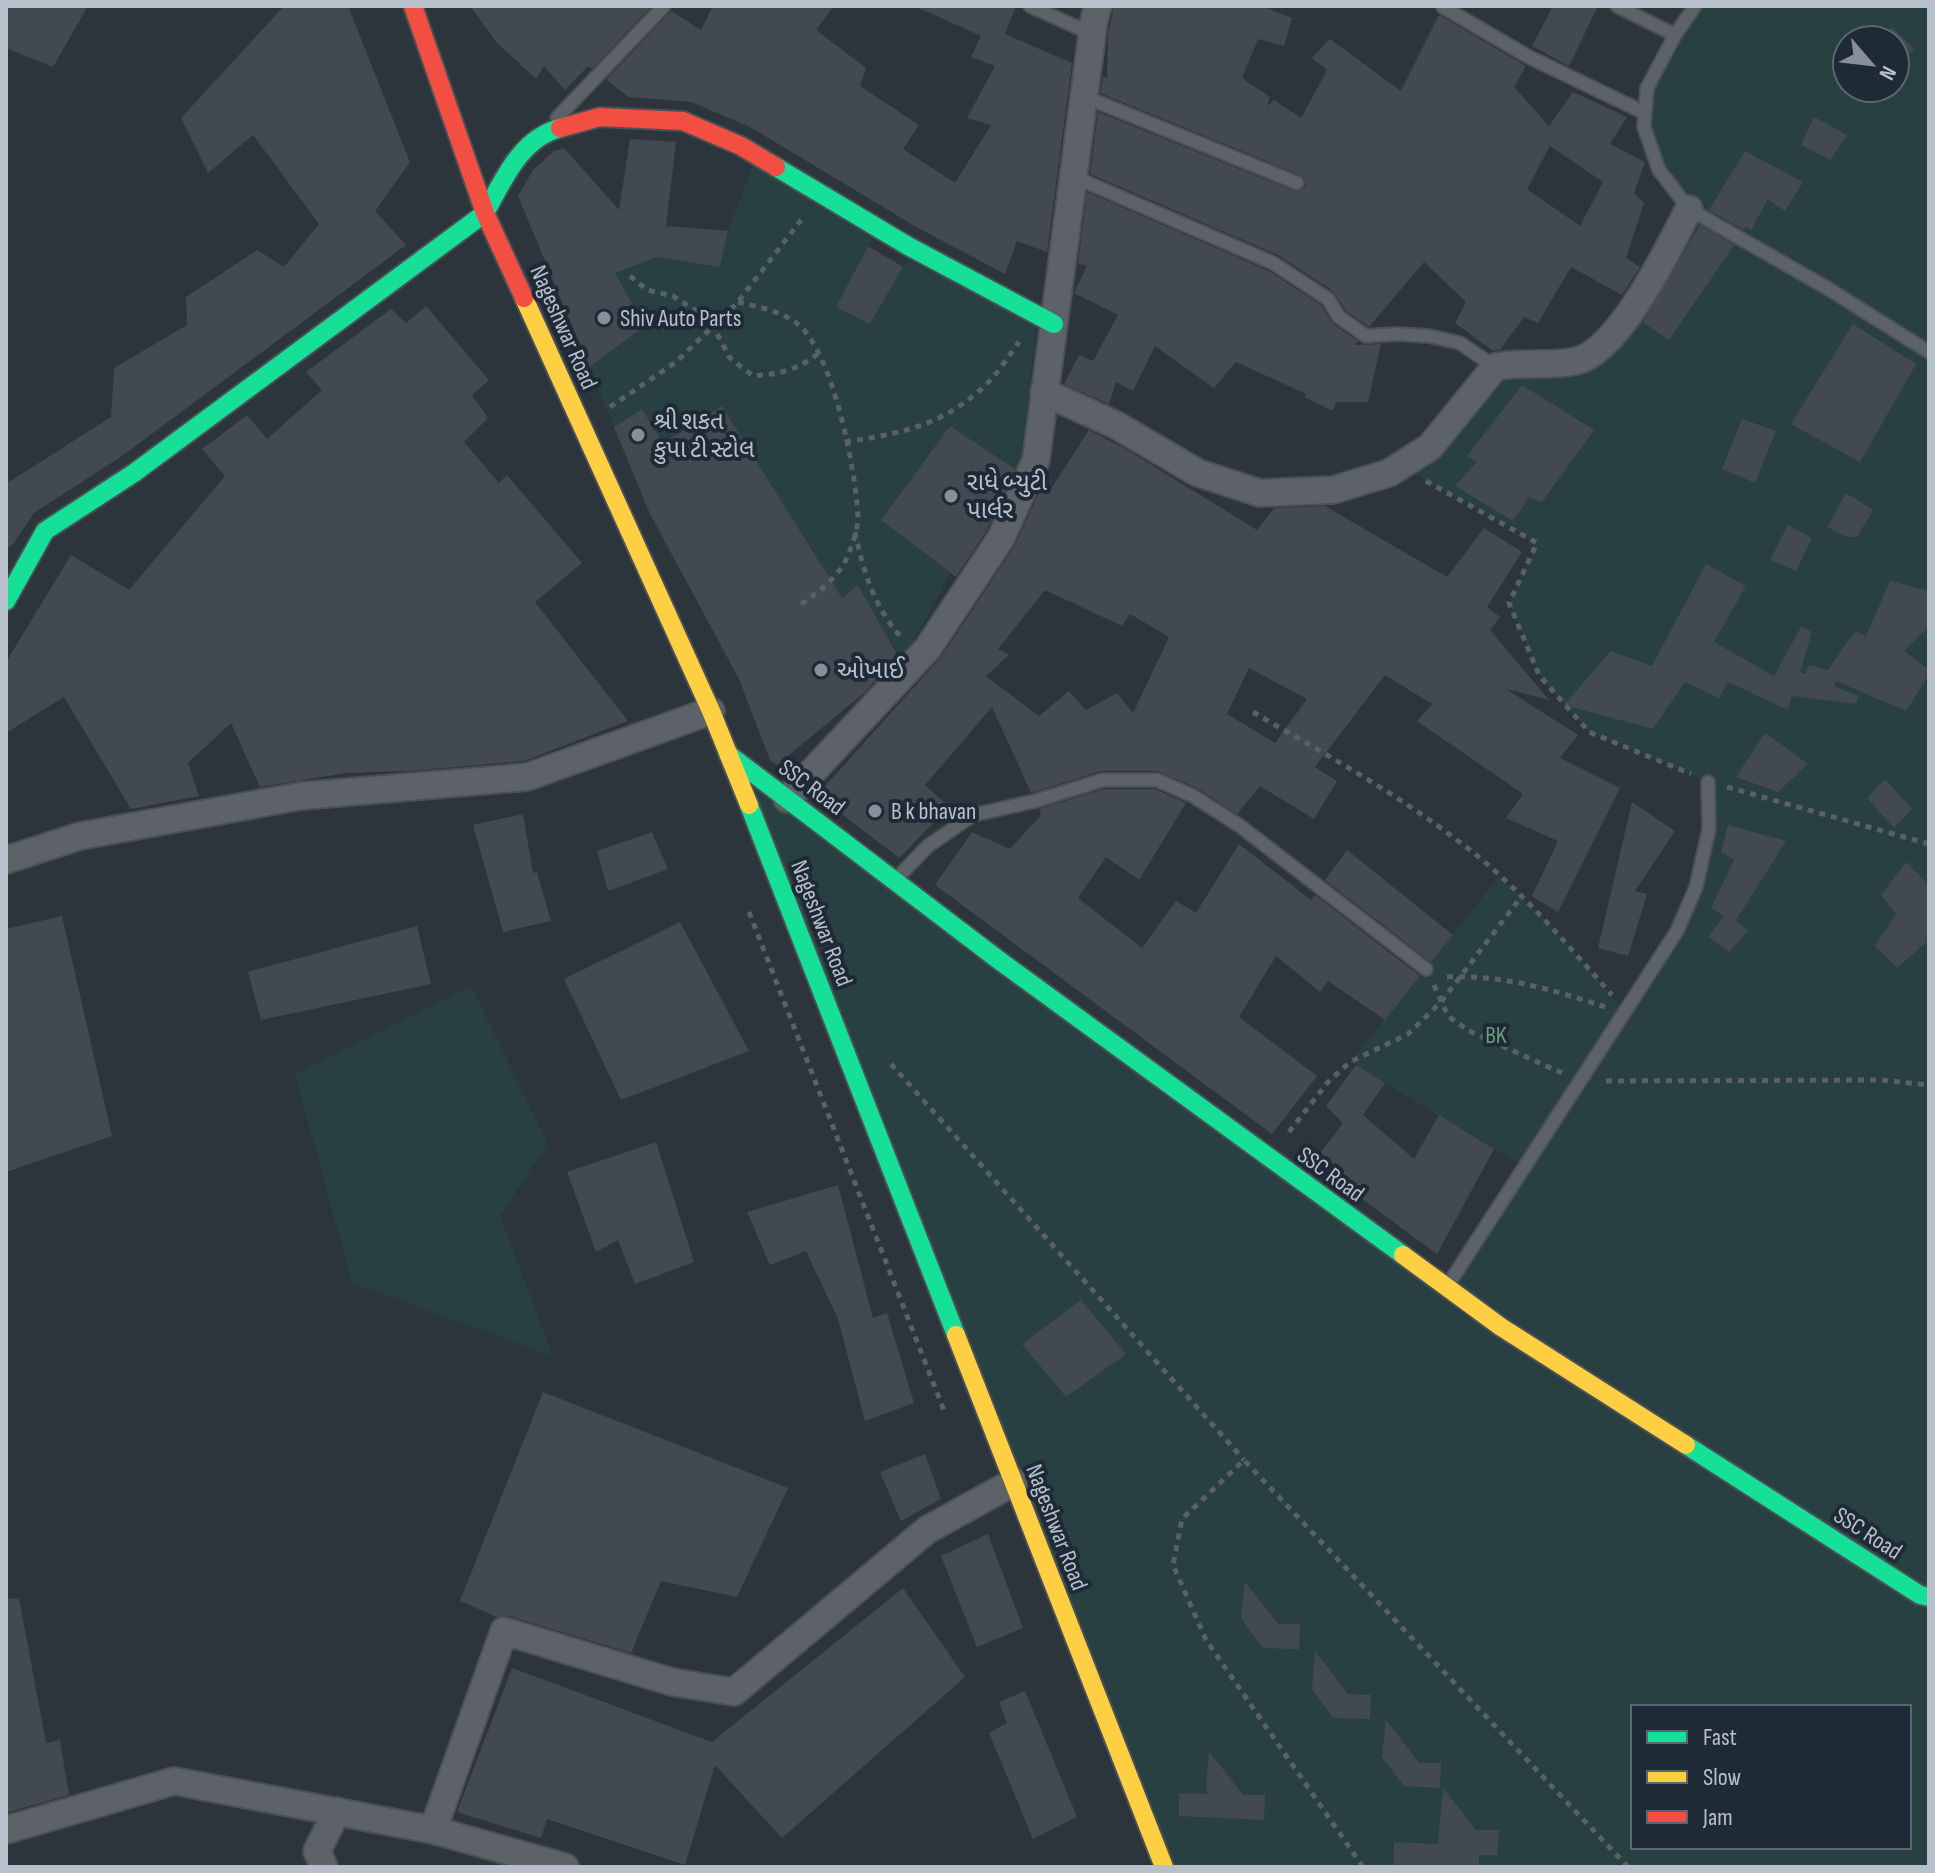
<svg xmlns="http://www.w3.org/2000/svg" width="1935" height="1873" font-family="'Sofia Sans Condensed','Noto Sans Gujarati',sans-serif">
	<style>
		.green { fill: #294042; fill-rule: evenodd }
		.building { fill: #434950; fill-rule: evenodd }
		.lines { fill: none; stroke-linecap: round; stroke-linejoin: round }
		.lane-casing { stroke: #4b5056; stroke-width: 16 }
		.street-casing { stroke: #4b5056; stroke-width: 30 }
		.fast-casing { stroke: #4b5056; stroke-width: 22 }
		.slow-casing { stroke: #4b5056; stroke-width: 22 }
		.jam-casing { stroke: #4b5056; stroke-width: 22 }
		.path { stroke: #5a6166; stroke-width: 5; stroke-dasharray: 6 6; stroke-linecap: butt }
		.lane { stroke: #5d6269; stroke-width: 12 }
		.street { stroke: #5d6269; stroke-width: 26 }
		.fast { stroke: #16e098; stroke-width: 18 }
		.slow { stroke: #ffcf43; stroke-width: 18 }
		.jam { stroke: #f24e42; stroke-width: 18 }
		.poi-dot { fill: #878f9a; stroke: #1f2a37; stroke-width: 3 }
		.labels { text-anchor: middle; stroke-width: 8; stroke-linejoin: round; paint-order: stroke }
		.poi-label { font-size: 24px; fill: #b8c0cc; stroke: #1f2a37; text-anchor: start }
		.street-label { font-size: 24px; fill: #b8c0cc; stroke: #1f2a37 }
		.park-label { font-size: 24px; fill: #6e9d77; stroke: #1f2a37 }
	</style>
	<rect width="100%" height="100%" fill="#2c343c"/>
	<g class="green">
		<path d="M1691,6H1929V1867H1164L728,754L1447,1287L1525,1167L1350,1062L1499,877L1542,916L1625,1011L1696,887L1708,782L1589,732L1539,675L1509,603L1537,543L1401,466L1495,367L1607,341L1689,209C1680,196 1666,184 1659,170C1627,113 1653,51 1691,6ZM1847,40H1895V88H1847ZM1633,1707H1909V1847H1633Z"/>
		<path d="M753,165L872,238L836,307L870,324L907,260L1037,321L1020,472L950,426L881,520L950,573L902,662L858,586L810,623L820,562L722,406L663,443L642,409L614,427L589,367L645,326L615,273L632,267L628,252L720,267L728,231Z"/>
		<path d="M471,986L548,1143L500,1216L553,1356L352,1283L295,1074Z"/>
	</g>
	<g class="building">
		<path d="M6,6H88L53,67L6,48Z"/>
		<path d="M284,6H348L410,162L375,211L406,245L122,456L34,513L14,543L6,549V484L111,417L114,368L187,325L186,297L257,250L284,267L319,224L253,135L208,173L181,118Z"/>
		<path d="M470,6H652L592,69L588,66L565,90L544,66L536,79L496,42Z"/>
		<path d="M713,6H834L816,30L866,68L860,86L919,125L903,149L955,183L991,125L967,118L995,66L971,57L981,36L914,6H1016L1005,34L1072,63L1047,252L1017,241L1005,274L918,228L750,127L691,102L629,97L606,80L671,11L701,30Z"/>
		<path d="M1114,6H1262L1292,18L1284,46L1258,39L1242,78L1270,97L1267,106L1274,100L1301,118L1327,70L1312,58L1330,39L1401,91L1439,15L1526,66L1514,87L1549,126L1573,92L1627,117L1610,144L1645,162L1634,193L1644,203L1626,258L1640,267L1622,295L1571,267L1538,323L1524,317L1500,350L1493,351L1455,323L1466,302L1424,262L1369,327L1346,311L1333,291L1278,255L1090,174L1098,112L1294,191L1302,190L1306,186L1304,178L1300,175L1100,93L1103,76L1107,78L1108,35ZM1550,146L1603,182L1580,226L1527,189Z"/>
		<path d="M1553,6H1598L1569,66L1532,46Z"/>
		<path d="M1892,27L1914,49L1895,69V40H1879Z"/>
		<path d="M1814,117L1847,135L1830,160L1801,145Z"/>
		<path d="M630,139L676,142L666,226L728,231L720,267L657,257L615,273L645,326L589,367L518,196L533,170L554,151L564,148L619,210Z"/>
		<path d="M1745,151L1803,182L1785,211L1768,199L1751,230L1746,227L1744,230L1709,210Z"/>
		<path d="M1087,192L1269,271L1321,305L1333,324L1358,341L1355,345L1381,344L1368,402H1336L1333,411L1304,397L1306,394L1236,362L1214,388L1155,346L1133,391L1116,382L1109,404L1064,384L1079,355L1093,361L1118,315L1074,293L1087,266L1078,263Z"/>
		<path d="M1700,225L1734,245L1669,340L1643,322Z"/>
		<path d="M868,246L903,267L870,324L836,307Z"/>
		<path d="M426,306L489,380L472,395L488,418L464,442L499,483L507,475L582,563L535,602L628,721L524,761L409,771L346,773L260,787L231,723L188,763L199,796L131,809L64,697L6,733V662L71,555L129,590L225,476L202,449L247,415L267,439L322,390L306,372L391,309L406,323Z"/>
		<path d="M1853,324L1916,364L1860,462L1791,424Z"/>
		<path d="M1522,385L1594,430L1542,502L1529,497L1513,521L1455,486L1477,462L1467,456Z"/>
		<path d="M722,406L842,598L858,585L898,656L865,692L777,765L770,760L739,679L650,514L614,427L642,409L663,443Z"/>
		<path d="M1742,419L1776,431L1755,483L1722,469Z"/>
		<path d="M950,426L1015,469L987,530L956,577L881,520Z"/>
		<path d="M1089,430L1129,451L1257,530L1274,508L1325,506L1447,577L1484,528L1522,552L1487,607L1500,617L1490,630L1549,700L1506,689L1578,735L1560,758L1620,788L1558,912L1532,896L1558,841L1506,818L1523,794L1417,721L1432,704L1385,675L1315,767L1337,781L1314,819L1260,786L1237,814L1197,788L1157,771H1101L1031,793L992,707L925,785L949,807L899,858L817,795L941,657L1014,547L1042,486L1049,492ZM1045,590L1122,626L1130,614L1169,637L1133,713L1117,693L1086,710L1069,691L1039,716L986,676L1009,655L998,649ZM1249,668L1307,699L1275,743L1227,714Z"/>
		<path d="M1846,493L1873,510L1857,537H1847L1827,527Z"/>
		<path d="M1788,525L1812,538L1796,571L1770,560Z"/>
		<path d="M1706,564L1746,586L1714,642L1774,676L1801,627L1812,632L1800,672L1805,674L1809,665L1828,670L1855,631L1866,636L1890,581L1929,591V626L1904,651L1929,670V674L1906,711L1836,681L1834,686L1858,696L1856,704L1792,696L1788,710L1728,682L1719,698L1685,682L1653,729L1564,705L1611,651L1652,666Z"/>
		<path d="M1765,733L1808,764L1778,792L1736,777Z"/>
		<path d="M1885,779L1912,809L1894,828L1867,798Z"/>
		<path d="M1104,789H1155L1186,803L1139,880L1106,857L1078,898L1142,948L1176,901L1196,913L1239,844L1311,900L1315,895L1420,976L1385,1020L1328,981L1320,992L1276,956L1239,1017L1317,1076L1272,1134L935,885L972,832L1010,849L1041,815L1039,809Z"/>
		<path d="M1632,802L1675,831L1635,891L1647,894L1628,956L1598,948Z"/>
		<path d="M523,814L533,873L537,872L551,921L503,932L473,825Z"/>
		<path d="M1728,825L1786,841L1736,920L1748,931L1729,952L1708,937L1724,916L1711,908L1734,860L1721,852Z"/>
		<path d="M652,832L668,869L608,891L597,851Z"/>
		<path d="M1347,850L1453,935L1431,962L1325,880Z"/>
		<path d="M1906,862L1929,885V940L1897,968L1875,946L1896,914L1881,895Z"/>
		<path d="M62,916L112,1136L6,1172V929Z"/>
		<path d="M680,922L749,1051L621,1100L564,979Z"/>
		<path d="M417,926L431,984L261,1020L248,972Z"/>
		<path d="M1356,1065L1385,1083L1363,1115L1414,1159L1439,1115L1494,1149L1437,1254L1313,1163L1343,1123L1326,1106Z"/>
		<path d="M656,1142L694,1262L635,1284L618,1240L596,1252L567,1172Z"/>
		<path d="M838,1185L873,1318L887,1313L914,1403L865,1421L838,1319L806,1251L770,1265L747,1212Z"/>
		<path d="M1081,1300L1126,1354L1066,1397L1022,1344Z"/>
		<path d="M543,1392L788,1488L737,1597L661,1581L631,1653L509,1616L497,1617L460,1601Z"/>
		<path d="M925,1454L941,1499L901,1521L880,1472Z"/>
		<path d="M988,1534L1023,1628L977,1647L941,1556Z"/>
		<path d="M1245,1582L1278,1624H1300L1299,1649L1263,1648L1241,1618Z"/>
		<path d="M903,1588L965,1677L782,1838L715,1765L685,1865L547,1819L541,1838L457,1812L512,1668L712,1742Z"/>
		<path d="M19,1598L46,1743L60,1740L69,1795L6,1813V1599Z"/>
		<path d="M1315,1651L1348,1694L1371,1695L1370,1719L1333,1718L1312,1689Z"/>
		<path d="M1025,1691L1077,1817L1033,1839L989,1733L1007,1723L999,1702Z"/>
		<path d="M1386,1720L1419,1763H1441L1440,1788L1404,1786L1382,1757Z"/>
		<path d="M1209,1751L1243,1795H1265L1264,1820L1179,1816V1793L1209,1794L1206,1789Z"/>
		<path d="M1443,1788L1476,1830H1499L1497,1855H1479V1867H1394V1842L1438,1844Z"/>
	</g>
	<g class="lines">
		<g class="lane-casing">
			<g id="lane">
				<path d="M1030,6L1092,34"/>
				<path d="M1617,6L1675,35"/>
				<path d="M1695,6L1675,35L1647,88L1644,127L1659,170L1689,209L1827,288L1929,352"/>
				<path d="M1443,7L1529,57L1645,113"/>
				<path d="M1083,96L1297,183"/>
				<path d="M557,118L664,6"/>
				<path d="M1072,176L1273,263L1328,299L1339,317L1366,336L1397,334L1429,336L1460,343L1495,367"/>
				<path d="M897,878L928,846L973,815L1035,801L1103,780H1157L1193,796L1240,826L1426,969"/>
				<path d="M1448,1285L1677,931L1696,887L1709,829L1708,782"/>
			</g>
		</g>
		<g class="street-casing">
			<g id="street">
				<path d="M1044,392L1116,425L1198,473L1260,493L1333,490L1389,473L1430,447L1495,367C1522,361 1550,367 1576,361C1620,351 1669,247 1689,209"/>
				<path d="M787,799L928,648L1001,538L1036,460L1094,20L1098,6"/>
				<path d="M6,860L80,836L301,796L527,777L711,711"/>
				<path d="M6,1830L174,1781L433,1830L565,1867"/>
				<path d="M433,1830L504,1631L672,1682L734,1692L927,1530L1014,1482"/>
				<path d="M324,1867L317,1851L337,1811"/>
			</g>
		</g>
		<g class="fast-casing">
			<g id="fast">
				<path d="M776,167L908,246L1054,324"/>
				<path d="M6,601L45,531L134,473L485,213C504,179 520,139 560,128"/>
				<path d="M728,754L1000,961L1403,1255"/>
				<path d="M749,805L956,1335"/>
				<path d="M1686,1445L1920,1595L1929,1597"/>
			</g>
		</g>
		<g class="slow-casing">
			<g id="slow">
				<path d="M524,298L711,711L749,805"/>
				<path d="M1403,1255L1501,1327L1686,1445"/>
				<path d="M956,1335L1164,1867"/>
			</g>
		</g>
		<g class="jam-casing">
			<g id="jam">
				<path d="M413,6L485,213L524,298"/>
				<path d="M560,128L600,117L683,121L741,146L776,167"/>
			</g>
		</g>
		<g class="path">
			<path d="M630,276L647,290L673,296L695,310L713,326L730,358L753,376C780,374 798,370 820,352"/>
			<path d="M738,302C759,307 783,311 800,326C834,357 856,472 858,517C858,528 853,543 849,553C840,577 819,591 799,606"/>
			<path d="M610,407L676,362L738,302L801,220"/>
			<path d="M845,442C897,434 938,427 979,391C995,378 1007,358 1019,342"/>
			<path d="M1426,481L1537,543L1509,603L1539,675L1589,732L1691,774"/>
			<path d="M855,532C863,571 875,609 902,638"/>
			<path d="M1253,712C1323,753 1396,793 1461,843C1518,886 1565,942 1612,995"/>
			<path d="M1727,787L1929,844"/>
			<path d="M749,912L945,1413"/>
			<path d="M1447,977C1499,974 1555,990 1605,1007"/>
			<path d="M1434,985L1448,1016L1469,1031L1562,1073"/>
			<path d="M891,1064L1244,1460"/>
			<path d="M1606,1081L1881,1080L1929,1085"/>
			<path d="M1289,1132L1328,1082L1350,1062L1408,1034L1441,1002L1521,897"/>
			<path d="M1363,1867L1206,1640L1173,1565L1182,1519L1244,1460L1628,1867"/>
		</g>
		<use href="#lane" class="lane"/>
		<use href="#street" class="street"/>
		<use href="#fast" class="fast"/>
		<use href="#slow" class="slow"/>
		<use href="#jam" class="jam"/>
	</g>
	<g class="poi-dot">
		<circle cx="604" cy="318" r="8"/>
		<circle cx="638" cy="435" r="8"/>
		<circle cx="951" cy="496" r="8"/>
		<circle cx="821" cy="670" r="8"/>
		<circle cx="875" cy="811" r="8"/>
	</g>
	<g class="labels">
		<g class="poi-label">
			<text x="620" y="326">Shiv Auto Parts</text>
			<text x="654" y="429">શ્રી શકત<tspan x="654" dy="28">કુપા ટી સ્ટોલ</tspan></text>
			<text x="967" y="490">રાધે બ્યુટી<tspan x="967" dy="28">પાર્લર</tspan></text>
			<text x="837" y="678">ઓખાઈ</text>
			<text x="891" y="819">B k bhavan</text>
		</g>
		<g class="street-label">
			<text transform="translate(564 327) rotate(66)" y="8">Nageshwar Road</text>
			<text transform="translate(812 787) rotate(37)" y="8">SSC Road</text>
			<text transform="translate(822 923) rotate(69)" y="8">Nageshwar Road</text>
			<text transform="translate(1331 1174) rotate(36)" y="8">SSC Road</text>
			<text transform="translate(1057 1527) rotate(69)" y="8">Nageshwar Road</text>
			<text transform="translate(1868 1533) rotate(33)" y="8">SSC Road</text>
		</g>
		<g class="park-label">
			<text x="1496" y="1043">BK</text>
		</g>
	</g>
	<rect width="1935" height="1873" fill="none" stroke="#b8c0cc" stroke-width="16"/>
	<rect x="1631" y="1705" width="280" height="144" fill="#1f2a37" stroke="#5c6673" stroke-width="2"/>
	<rect x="1647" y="1731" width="40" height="12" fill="#16e098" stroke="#5c6673" stroke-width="2"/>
	<text x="1703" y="1745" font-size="24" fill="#b8c0cc">Fast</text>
	<rect x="1647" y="1771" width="40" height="12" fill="#ffcf43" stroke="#5c6673" stroke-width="2"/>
	<text x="1703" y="1785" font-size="24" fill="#b8c0cc">Slow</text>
	<rect x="1647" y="1811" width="40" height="12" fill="#f24e42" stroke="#5c6673" stroke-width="2"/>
	<text x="1703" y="1825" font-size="24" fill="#b8c0cc">Jam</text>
	<g transform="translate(1871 64) rotate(118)"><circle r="38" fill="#1f2a37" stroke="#5c6673" stroke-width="2"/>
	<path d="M0-6L14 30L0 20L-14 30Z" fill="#878f9a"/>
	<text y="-12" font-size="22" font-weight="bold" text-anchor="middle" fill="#b8c0cc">N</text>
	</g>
</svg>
